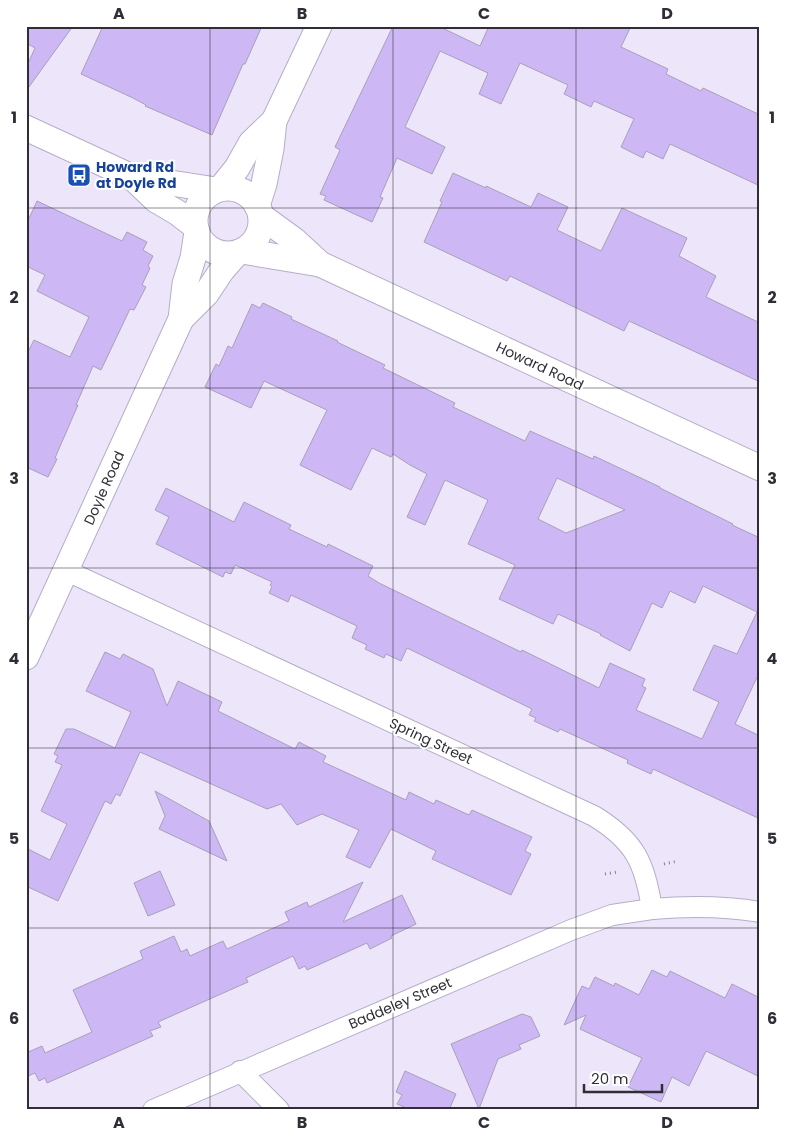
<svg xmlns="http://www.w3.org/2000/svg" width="786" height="1136" font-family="Poppins,sans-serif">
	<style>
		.building { fill: #cdb7f4; stroke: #a8a0b9; fill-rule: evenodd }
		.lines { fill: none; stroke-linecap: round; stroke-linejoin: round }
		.minor-casing { stroke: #b6adc7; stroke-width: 22 }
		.tertiary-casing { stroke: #b6adc7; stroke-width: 27 }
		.path { stroke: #868190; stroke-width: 3; stroke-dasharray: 1 4; stroke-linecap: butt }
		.minor { stroke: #fff; stroke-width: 20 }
		.tertiary { stroke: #fff; stroke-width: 25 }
		.grid { fill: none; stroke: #302d37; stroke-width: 1; stroke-opacity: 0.55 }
		.labels { text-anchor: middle; stroke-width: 4; stroke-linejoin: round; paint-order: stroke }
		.transit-label { font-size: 14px; font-weight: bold; fill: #164399; stroke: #fff; text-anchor: start }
		.street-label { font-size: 14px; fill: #302d37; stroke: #fff }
		.neatline { fill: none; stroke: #302d37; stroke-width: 2 }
		.grid-label { font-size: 16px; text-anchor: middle; font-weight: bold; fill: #302d37 }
	</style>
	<rect width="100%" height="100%" fill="#ede6fb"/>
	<g class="building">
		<path d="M26,26H73L26,91V68L35,48L26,43Z"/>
		<path d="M103,26H262L245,64H243L212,135L145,106L146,105L133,98L81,74Z"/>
		<path d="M393,26H438L480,46L489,26H631L621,47L668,69L666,74L701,91L703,88L760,115V186L670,144L663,159L646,151L643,158L621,147L634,119L594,101L591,107L564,94L568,85L520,63L501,104L479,94L488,73L440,51L405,127L445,147L432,174L397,158L380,197L383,198L372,222L324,200L326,196L320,194L340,150L335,147Z"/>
		<path d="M453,173L486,188V186L531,207L538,193L568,207L557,230L601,251L622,208L687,238L679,256L716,276L706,297L760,323V382L629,321L624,331L510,276L507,281L424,242L442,202L440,201Z"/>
		<path d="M37,201L122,241L127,232L147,242L143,250L153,256L148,266L150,268L142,285L146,287L134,310L130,309L101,370L93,366L76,405H78L55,458L57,459L48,477L26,467V356L34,340L70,357L89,317L37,291L45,275L26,266V225Z"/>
		<path d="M263,303L292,317L291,319L338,341L337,342L385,365L383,368L455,403L453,407L525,441L530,431L593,459L594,456L660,487V488L733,524L732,525L760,538V671L735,724L760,736V819L653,769L651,774L627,763L628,760L560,729L558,732L534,721L536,718L529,715L532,709L407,648L401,661L386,654L384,658L365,649L367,645L352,638L357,626L291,595L288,602L269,593L272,587L270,585L272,582L235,565L231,574L225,572L223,577L156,544L169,517L155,510L166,488L234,522L244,502L291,525L289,529L327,547L328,544L373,566L368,576L379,583L521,652L522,650L599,688L610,663L645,679L642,686L646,688L636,710L702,739L719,702L693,690L714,645L737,654L757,612L703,586L695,603L670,591L662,608L652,603L630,651L600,635L601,634L558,614L553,624L499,599L515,565L468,544L488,500L445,480L425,525L407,517L427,474L410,465L393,454L391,457L372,448L351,490L300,465L327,410L264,381L251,408L205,387L216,364L219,366L228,346L232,348L252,304L260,308ZM557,478L625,510L566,533L538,519Z"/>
		<path d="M105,652L120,659L123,654L153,669L167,706L178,681L222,702L218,711L295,749L299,742L326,756L323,762L406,800L409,792L434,804L436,800L469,815L472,810L532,837L525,851L531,854L511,895L432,859L436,851L391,829L370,868L346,857L359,830L322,814L297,825L281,804L267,809L140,752L120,796L116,794L111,804L105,801L58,901L26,886V848L50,860L67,824L41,811L62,765L55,762L58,756L54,754L66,729H74L115,748L131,712L86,691Z"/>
		<path d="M155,791L209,821L227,861L159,829L165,816Z"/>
		<path d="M160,871L175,905L148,916L134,883Z"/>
		<path d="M363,882L343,922L402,895L416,924L391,936L392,938L370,949L367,943L307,970L305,966L299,969L293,956L246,978L248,982L158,1022L161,1027L150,1031L153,1036L47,1083L45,1078L39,1081L35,1073L26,1077V1053L42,1046L45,1053L92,1032L73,990L143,959L140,951L174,936L181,952L187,949L190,956L223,941L227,949L289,921L285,912L307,902L309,907Z"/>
		<path d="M652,970L667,977L670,971L725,998L732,984L760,998V1077L706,1051L689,1086L672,1077L661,1102L628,1087L642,1058L580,1029L586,1015L564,1025L582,986L589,989L595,977L614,986L615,983L639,995Z"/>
		<path d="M522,1014L531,1017L540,1036L519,1045L521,1049L498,1059L479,1109L451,1044Z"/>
		<path d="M405,1071L456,1094L449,1110H411L397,1104L402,1095L396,1092Z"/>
	</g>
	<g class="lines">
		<g class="minor-casing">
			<g id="minor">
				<path d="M67,571L594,816C635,841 645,863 652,909C688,906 724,906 760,912"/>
				<path d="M240,1071L279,1110"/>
				<path d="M153,1110L571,930L612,915L652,909"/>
			</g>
		</g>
		<g class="tertiary-casing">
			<g id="tertiary">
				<path d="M26,128L132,177L216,190"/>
				<path d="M132,177L156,200L178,213L195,226"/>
				<circle cx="228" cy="221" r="33"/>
				<path d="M221,188L237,168L251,143L274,121"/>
				<path d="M257,206L264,184L271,149L274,121L319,26"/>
				<path d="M261,216L294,240L320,264"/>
				<path d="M242,251L320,264L760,468"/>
				<path d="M181,319L206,294L222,270L237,253"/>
				<path d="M26,657L181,319L185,284L193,258L197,232"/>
			</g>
		</g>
		<g class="path">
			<path d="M664,864L678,861"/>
			<path d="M605,874L618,872"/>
		</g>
		<use href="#minor" class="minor"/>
		<use href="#tertiary" class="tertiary"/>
	</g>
	<path class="grid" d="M210,26V1110M393,26V1110M576,26V1110M26,208H760M26,388H760M26,568H760M26,748H760M26,928H760"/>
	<defs>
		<g id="bus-square" transform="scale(1.25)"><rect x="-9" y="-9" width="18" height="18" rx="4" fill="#1a4fb4" stroke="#fff"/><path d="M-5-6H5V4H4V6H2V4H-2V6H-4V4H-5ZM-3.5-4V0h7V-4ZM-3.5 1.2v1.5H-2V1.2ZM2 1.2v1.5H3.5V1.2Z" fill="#fff"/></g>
	</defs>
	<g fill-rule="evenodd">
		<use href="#bus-square" x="79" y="175"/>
	</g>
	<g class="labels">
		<g class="transit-label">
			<text x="96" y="172">Howard Rd<tspan x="96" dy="16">at Doyle Rd</tspan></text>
		</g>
		<g class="street-label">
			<text transform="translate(540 366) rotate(25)" y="5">Howard Road</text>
			<text transform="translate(104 488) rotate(-66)" y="5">Doyle Road</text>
			<text transform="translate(431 741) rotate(25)" y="5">Spring Street</text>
			<text transform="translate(400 1003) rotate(-23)" y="5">Baddeley Street</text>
		</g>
	</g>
	<rect width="786" height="1136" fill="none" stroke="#ffffff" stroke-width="55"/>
	<path d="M584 1084v8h78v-8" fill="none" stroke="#302d37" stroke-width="2.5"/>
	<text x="591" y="1084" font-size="15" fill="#302d37" stroke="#ffffff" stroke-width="4" paint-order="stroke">20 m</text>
	<rect x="28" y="28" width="730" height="1080" class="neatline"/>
	<g class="grid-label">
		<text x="119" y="19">A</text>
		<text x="302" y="19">B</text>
		<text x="484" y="19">C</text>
		<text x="667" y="19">D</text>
		<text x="14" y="123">1</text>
		<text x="772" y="123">1</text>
		<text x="14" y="303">2</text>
		<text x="772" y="303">2</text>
		<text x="14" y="484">3</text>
		<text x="772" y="484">3</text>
		<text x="14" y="664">4</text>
		<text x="772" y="664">4</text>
		<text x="14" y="844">5</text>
		<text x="772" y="844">5</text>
		<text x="14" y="1024">6</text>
		<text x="772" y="1024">6</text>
		<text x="119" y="1128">A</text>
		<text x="302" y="1128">B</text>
		<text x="484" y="1128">C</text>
		<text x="667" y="1128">D</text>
	</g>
</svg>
